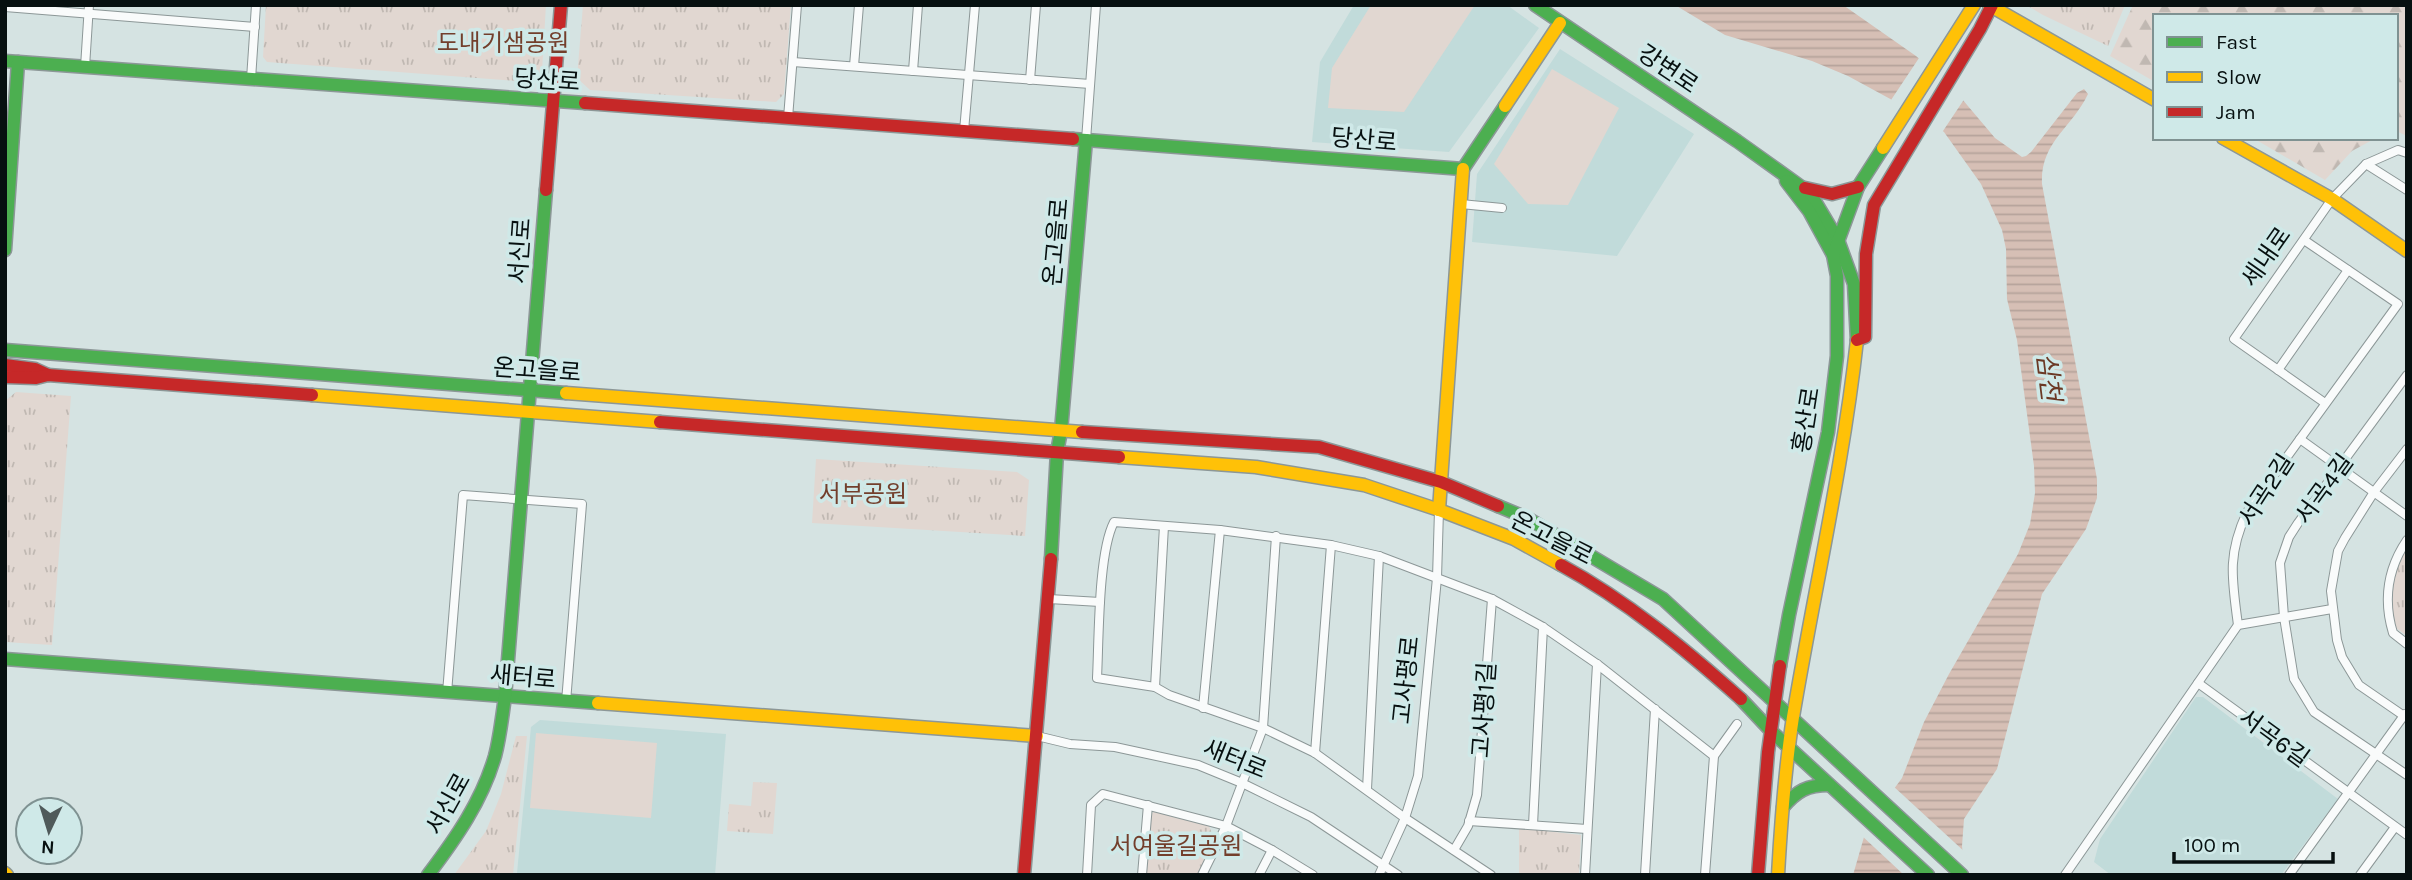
<svg xmlns="http://www.w3.org/2000/svg" width="2412" height="880" font-family="Karla,'Noto Sans KR',sans-serif">
	<style>
		.built { fill: #c1dbda }
		.forest { fill: url(#forest-firs) }
		.park { fill: url(#park-tufts) }
		.pitch { fill: #e1d7d1 }
		.water { fill: url(#water-rules) }
		.pier { fill: #d5e3e2 }
		.lines { fill: none; stroke-linecap: round; stroke-linejoin: round }
		.street-casing { stroke: #8c9797; stroke-width: 10 }
		.fast-casing { stroke: #8c9797; stroke-width: 15 }
		.slow-casing { stroke: #8c9797; stroke-width: 15 }
		.jam-casing { stroke: #8c9797; stroke-width: 15 }
		.street { stroke: #f9fbfb; stroke-width: 8 }
		.fast { stroke: #4caf50; stroke-width: 12 }
		.slow { stroke: #ffc107; stroke-width: 12 }
		.jam { stroke: #c62828; stroke-width: 12 }
		.labels { text-anchor: middle; stroke-width: 7; stroke-linejoin: round; paint-order: stroke }
		.park-label { font-size: 24px; fill: #733f2c; stroke: #cfe9e8 }
		.street-label { font-size: 24px; fill: #071010; stroke: #cfe9e8 }
		.water-label { font-size: 26px; font-style: italic; fill: #6b3925; stroke: #cfe9e8 }
	</style>
	<defs>
		<pattern id="forest-firs" width="22" height="20" patternUnits="userSpaceOnUse" patternTransform="scale(1.75)"><rect width="22" height="20" fill="#e1d7d1"/><path d="M5 1l3.5 6h-7zM16 11l3.5 6h-7z" fill="#c0b8b2"/></pattern>
		<pattern id="park-tufts" width="24" height="20" patternUnits="userSpaceOnUse" patternTransform="scale(1.75)"><rect width="24" height="20" fill="#e1d7d1"/><path d="M3 7l-1-3M5 7V3M7 7l1-3M15 17l-1-3M17 17v-4M19 17l1-3" fill="none" stroke="#c0b8b2"/></pattern>
		<pattern id="water-rules" width="6" height="5" patternUnits="userSpaceOnUse" patternTransform="scale(1.75)"><rect width="6" height="5" fill="#d6bfb5"/><path d="M0 2.5h6" fill="none" stroke="#b6a39b"/></pattern>
	</defs>
	<rect width="100%" height="100%" fill="#d5e3e2"/>
	<g class="built">
		<path d="M1354,5H1507L1539,28L1449,152L1312,142L1320,62Z"/>
		<path d="M1560,49L1694,134L1617,256L1472,242L1477,174Z"/>
		<path d="M2196,697H2203L2338,799L2281,875H2111L2094,862L2100,839Z"/>
		<path d="M540,720L726,734L715,875L517,873L531,727Z"/>
	</g>
	<g class="forest">
		<path d="M2133,5H2407V136L2396,131V16H2155V82L2110,56Z"/>
		<path d="M2253,138H2376L2352,151L2325,180Z"/>
	</g>
	<g class="park">
		<path d="M266,5H546L542,71L530,82L267,62L263,57Z"/>
		<path d="M583,5H791L784,94L776,102L590,90L577,78Z"/>
		<path d="M2026,5H2125L2108,46L2043,15Z"/>
		<path d="M16,392L71,396L52,645L5,642V401Z"/>
		<path d="M816,459L1017,472L1029,480L1025,536L812,523Z"/>
		<path d="M2407,540V636L2396,628L2392,617L2390,581Z"/>
		<path d="M516,736H527L513,875H454L486,831L501,794Z"/>
		<path d="M753,782L777,783L773,834L727,831L729,804L751,806Z"/>
		<path d="M1154,811L1209,826L1215,841L1199,875H1144L1149,817Z"/>
		<path d="M1519,828L1581,835L1579,875H1519Z"/>
	</g>
	<g class="pitch">
		<path d="M1371,5H1475L1404,112L1328,108L1332,68Z"/>
		<path d="M1552,69L1619,108L1568,205L1528,204L1494,164Z"/>
		<path d="M536,733L657,743L651,818L530,808Z"/>
	</g>
	<path class="water" d="M1675,5H1843L1916,56L1951,86L1995,138L2022,157L2026,156L2031,152L2077,93L2084,89L2088,94C2072,128 2040,142 2042,184L2097,479V498L2086,529L2042,594L1997,769L1964,819L1962,846L1965,875H1853L1864,837L1874,816L1902,778L1924,722L1949,674L2018,554L2030,524L2035,493L2034,466L2017,340L2007,299L2006,249L2002,230L1981,184L1944,132L1929,120L1848,76L1812,61L1725,35Z"/>
	<g class="pier">
		<path d="M1921,55L1954,84L1965,98L1941,134L1927,123L1889,103Z"/>
		<path d="M1892,785L1966,853L1969,875H1904L1861,835L1871,814Z"/>
	</g>
	<g class="lines">
		<g class="street-casing">
			<g id="street">
				<path d="M5,7L255,27"/>
				<path d="M793,62L1090,84"/>
				<path d="M854,66L859,5"/>
				<path d="M85,67L89,5"/>
				<path d="M913,71L918,5"/>
				<path d="M251,79L256,5"/>
				<path d="M1030,80L1036,5"/>
				<path d="M788,118L797,5"/>
				<path d="M964,131L975,5"/>
				<path d="M1086,140L1096,5"/>
				<path d="M2366,164L2407,190"/>
				<path d="M1461,204L1502,208"/>
				<path d="M2278,370L2348,270"/>
				<path d="M2407,375L2298,523L2289,537L2280,563L2284,617L2294,679L2314,712L2407,775"/>
				<path d="M2325,403L2234,339L2332,199L2366,164L2398,150L2407,153"/>
				<path d="M2300,439L2407,516"/>
				<path d="M2407,449L2374,492L2345,538L2338,551L2331,591L2337,640L2342,657L2359,685L2407,718"/>
				<path d="M2407,540C2388,568 2383,600 2393,633L2407,644"/>
				<path d="M1049,599L1100,602"/>
				<path d="M2238,625C2232,579 2227,555 2247,512L2398,304L2304,240"/>
				<path d="M2198,683L2407,835"/>
				<path d="M1155,687L1164,526"/>
				<path d="M447,693L463,495L582,504L566,702"/>
				<path d="M1203,708L1220,530"/>
				<path d="M1037,736L1070,744L1115,747L1198,765L1242,783L1311,817L1398,875"/>
				<path d="M1315,753L1331,545"/>
				<path d="M1714,756L1737,724"/>
				<path d="M1367,789L1379,556"/>
				<path d="M1469,821L1587,829"/>
				<path d="M1533,825L1543,627"/>
				<path d="M1454,850L1468,826L1477,795L1492,599"/>
				<path d="M1087,875L1091,805L1103,794L1226,826L1272,850L1313,875"/>
				<path d="M1142,875L1148,805"/>
				<path d="M1202,875L1226,826L1263,728L1276,536"/>
				<path d="M1259,875L1272,850"/>
				<path d="M1379,875L1405,818L1418,776L1437,578L1439,510"/>
				<path d="M1491,875L1405,818L1315,753L1263,728L1169,695L1155,687L1097,678C1099,640 1098,553 1114,522L1220,530L1331,545L1379,556L1492,599L1543,627L1597,664L1714,756L1705,875"/>
				<path d="M1585,875L1597,664"/>
				<path d="M1645,875L1655,709"/>
				<path d="M2065,875L2238,625L2332,609"/>
				<path d="M2289,875L2405,714"/>
				<path d="M2360,875L2395,827"/>
			</g>
		</g>
		<g class="fast-casing">
			<g id="fast">
				<path d="M1535,5L1737,141L1800,186L1813,198L1838,240L1854,284L1857,340"/>
				<path d="M5,61L585,103"/>
				<path d="M1073,139L1463,169L1505,106"/>
				<path d="M1786,181L1809,211L1833,255"/>
				<path d="M5,250L18,62"/>
				<path d="M5,350L566,393"/>
				<path d="M1498,506L1527,518L1663,599L1962,875"/>
				<path d="M1051,559L1057,452L1061,431L1086,140"/>
				<path d="M5,659L598,703"/>
				<path d="M1780,666L1789,615L1828,432L1837,356V276L1833,255L1858,187L1883,148"/>
				<path d="M1741,699L1772,732L1928,875"/>
				<path d="M1783,807C1797,791 1807,785 1829,785"/>
				<path d="M428,875C456,838 482,801 495,756C500,737 502,717 505,697L546,190"/>
			</g>
		</g>
		<g class="slow-casing">
			<g id="slow">
				<path d="M1989,5L2155,100"/>
				<path d="M1505,106L1560,23"/>
				<path d="M2223,138L2332,199L2407,251"/>
				<path d="M1883,148L1974,5"/>
				<path d="M566,393L1082,432"/>
				<path d="M312,395L660,422"/>
				<path d="M1119,457L1256,467L1364,485L1439,510L1514,539L1561,565"/>
				<path d="M1439,510L1463,169"/>
				<path d="M598,703L1037,736"/>
				<path d="M5,873L7,875"/>
				<path d="M1778,875C1781,822 1785,769 1793,717C1814,591 1843,467 1857,340"/>
			</g>
		</g>
		<g class="jam-casing">
			<g id="jam">
				<path d="M585,103L1073,139"/>
				<path d="M1805,188L1832,194L1858,187"/>
				<path d="M546,190L561,5"/>
				<path d="M1857,340L1865,337L1866,254L1874,205L1980,29L1992,5"/>
				<path d="M5,365L35,369L48,375"/>
				<path d="M5,377L36,378L48,375L312,395"/>
				<path d="M660,422L1119,457"/>
				<path d="M1082,432L1319,447L1441,482L1498,506"/>
				<path d="M1561,565C1627,601 1685,649 1741,699"/>
				<path d="M1024,875L1051,559"/>
				<path d="M1758,875L1768,752L1780,666"/>
			</g>
		</g>
		<use href="#street" class="street"/>
		<use href="#fast" class="fast"/>
		<use href="#slow" class="slow"/>
		<use href="#jam" class="jam"/>
	</g>
	<g class="labels">
		<g class="park-label">
			<text x="503" y="51">도내기샘공원</text>
			<text x="863" y="502">서부공원</text>
			<text x="1176" y="854">서여울길공원</text>
		</g>
		<g class="street-label">
			<text transform="translate(1668 69) rotate(34)" y="8">강변로</text>
			<text transform="translate(547 80) rotate(4)" y="8">당산로</text>
			<text transform="translate(1364 140) rotate(5)" y="8">당산로</text>
			<text transform="translate(1056 242) rotate(-85)" y="8">온고을로</text>
			<text transform="translate(520 251) rotate(-86)" y="8">서신로</text>
			<text transform="translate(2266 257) rotate(-55)" y="8">세내로</text>
			<text transform="translate(537 370) rotate(4)" y="8">온고을로</text>
			<text transform="translate(1806 420) rotate(-81)" y="8">홍산로</text>
			<text transform="translate(2324 489) rotate(-54)" y="8">서곡4길</text>
			<text transform="translate(2266 490) rotate(-57)" y="8">서곡2길</text>
			<text transform="translate(1552 538) rotate(27)" y="8">온고을로</text>
			<text transform="translate(523 677) rotate(5)" y="8">새터로</text>
			<text transform="translate(1406 680) rotate(-84)" y="8">고사평로</text>
			<text transform="translate(1484 710) rotate(-86)" y="8">고사평1길</text>
			<text transform="translate(2274 738) rotate(36)" y="8">서곡6길</text>
			<text transform="translate(1235 759) rotate(22)" y="8">새터로</text>
			<text transform="translate(448 804) rotate(-61)" y="8">서신로</text>
		</g>
		<g class="water-label">
			<text transform="translate(2049 377) rotate(83)" y="9">삼천</text>
		</g>
	</g>
	<rect width="2412" height="880" fill="none" stroke="#071010" stroke-width="14"/>
	<rect x="2153" y="14" width="245" height="126" fill="#cfe9e8" stroke="#7f9292" stroke-width="2"/>
	<rect x="2167" y="37" width="35" height="10" fill="#4caf50" stroke="#7f9292" stroke-width="2"/>
	<text x="2216" y="49" font-size="21" fill="#071010">Fast</text>
	<rect x="2167" y="72" width="35" height="10" fill="#ffc107" stroke="#7f9292" stroke-width="2"/>
	<text x="2216" y="84" font-size="21" fill="#071010">Slow</text>
	<rect x="2167" y="107" width="35" height="10" fill="#c62828" stroke="#7f9292" stroke-width="2"/>
	<text x="2216" y="119" font-size="21" fill="#071010">Jam</text>
	<g transform="translate(49 831) rotate(184)"><circle r="33" fill="#cfe9e8" stroke="#7f9292" stroke-width="2"/>
	<path d="M0-5L12 26L0 18L-12 26Z" fill="#4f5a5a"/>
	<text y="-10" font-size="19" font-weight="bold" text-anchor="middle" fill="#071010">N</text>
	</g>
	<path d="M2174 852v10h159v-10" fill="none" stroke="#071010" stroke-width="3.5"/>
	<text x="2184" y="852" font-size="21" fill="#071010" stroke="#cfe9e8" stroke-width="5" paint-order="stroke">100 m</text>
</svg>
